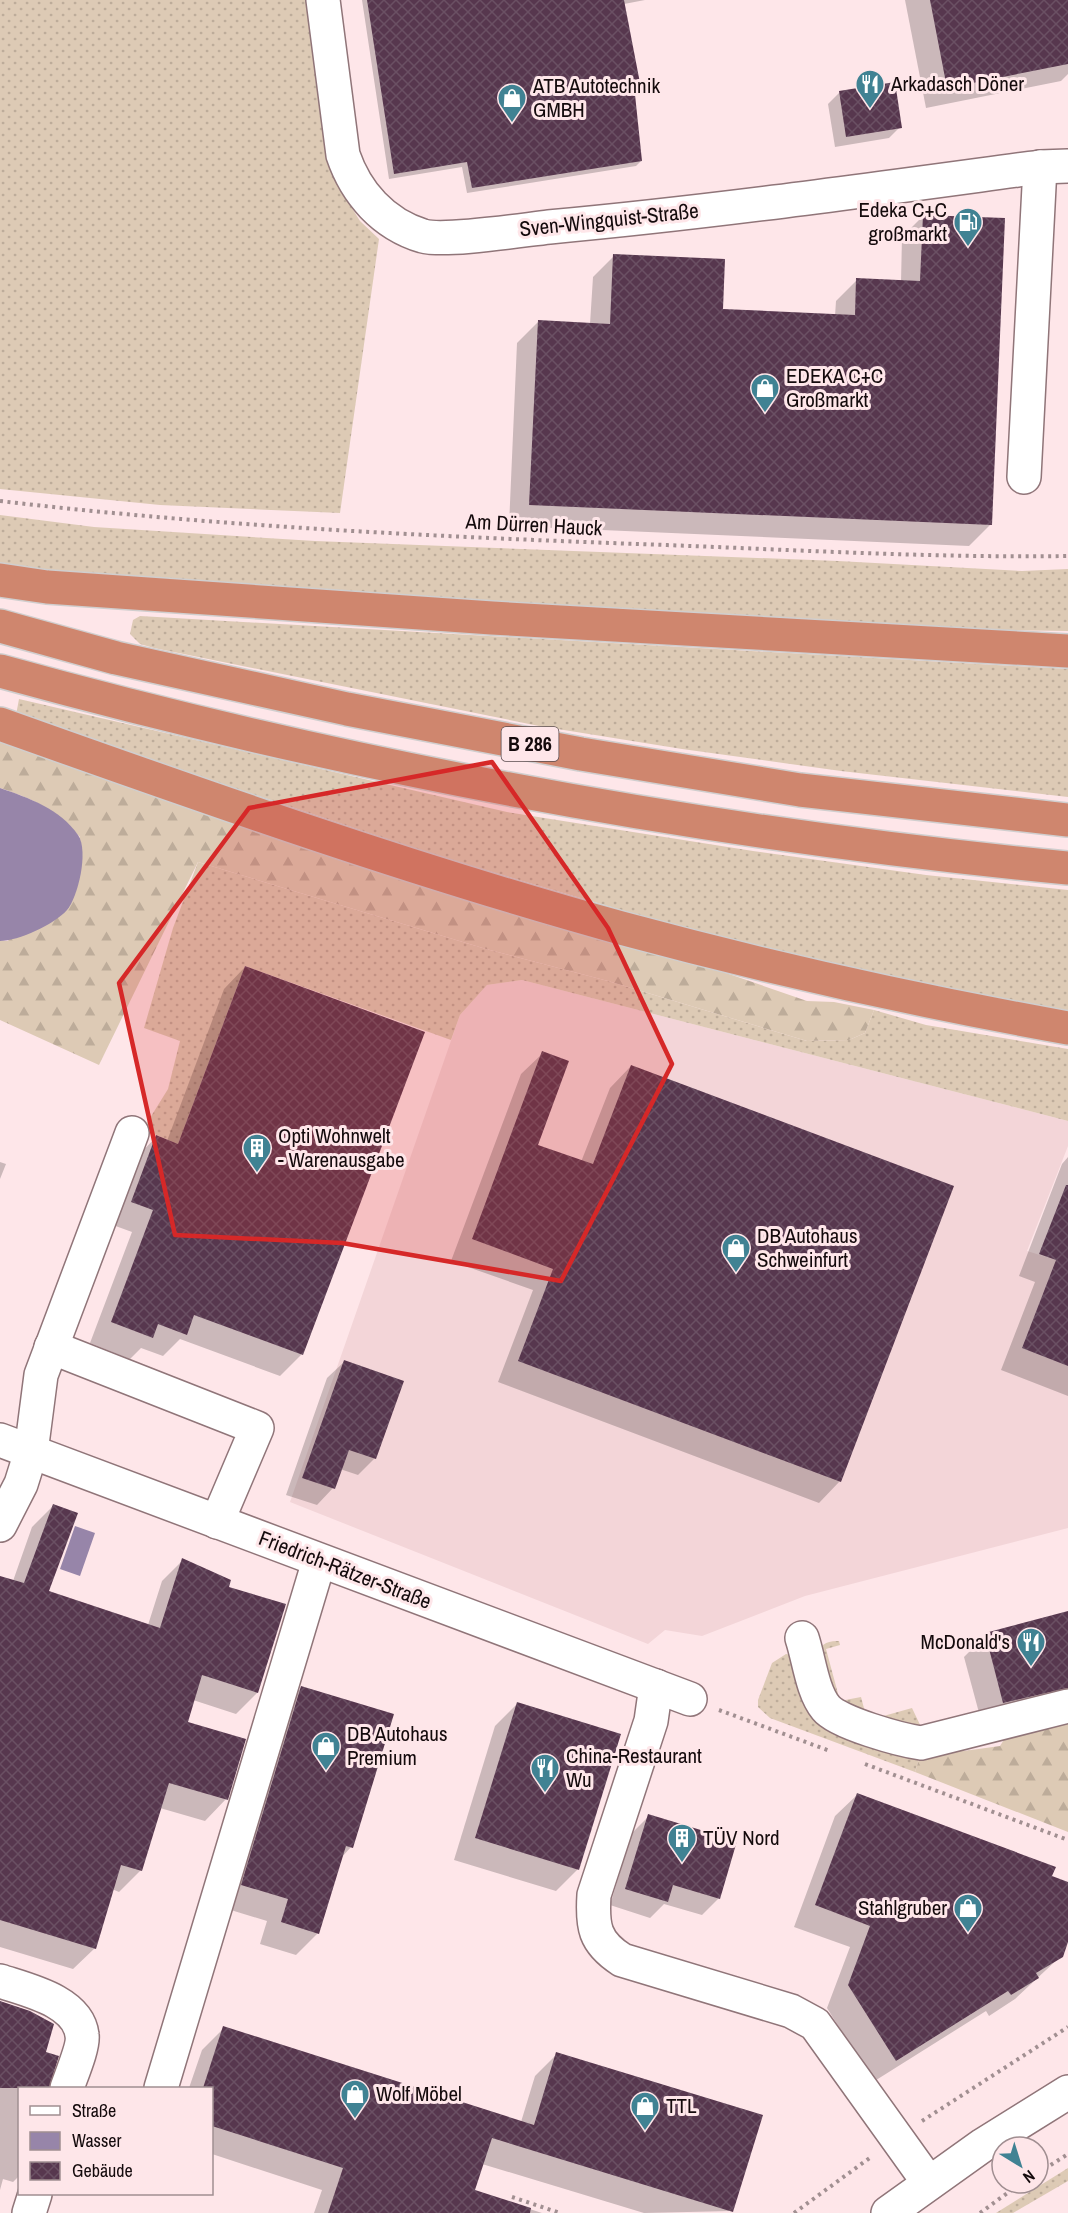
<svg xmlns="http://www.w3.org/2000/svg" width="1068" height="2213" font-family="'Archivo Narrow',sans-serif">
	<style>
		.built { fill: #f3d5d8 }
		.grass { fill: url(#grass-dots) }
		.forest { fill: url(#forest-firs) }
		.water { fill: #9785a9 }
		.shadow { fill: #0003 }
		.building { fill: url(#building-cross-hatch) }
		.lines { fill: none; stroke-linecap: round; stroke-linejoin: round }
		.minor-casing { stroke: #907579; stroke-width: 36 }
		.highway-casing { stroke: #d0cece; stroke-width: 36 }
		.path { stroke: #a18f91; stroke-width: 4; stroke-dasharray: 3 4.5; stroke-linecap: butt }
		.minor { stroke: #fff; stroke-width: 33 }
		.highway { stroke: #cf866e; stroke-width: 33 }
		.marked { fill: #d62828; fill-opacity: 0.2; stroke: #d62828; stroke-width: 4.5; stroke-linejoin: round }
		.labels { text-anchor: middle; stroke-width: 6; stroke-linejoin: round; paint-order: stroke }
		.shield { fill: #fee6e9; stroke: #5a4c4e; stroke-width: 1.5 }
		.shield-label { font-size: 20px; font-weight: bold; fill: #140a0c }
		.poi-label { font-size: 21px; fill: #140a0c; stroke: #fee6e9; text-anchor: start }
		.street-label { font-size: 21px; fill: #140a0c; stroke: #fee6e9 }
	</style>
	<defs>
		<pattern id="grass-dots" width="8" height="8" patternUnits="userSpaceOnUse" patternTransform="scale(1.5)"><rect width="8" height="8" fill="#ddcab5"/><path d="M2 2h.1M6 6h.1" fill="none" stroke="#bdac9a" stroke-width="1.8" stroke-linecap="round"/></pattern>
		<pattern id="forest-firs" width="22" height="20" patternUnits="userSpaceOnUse" patternTransform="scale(1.5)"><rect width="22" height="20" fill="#ddcab5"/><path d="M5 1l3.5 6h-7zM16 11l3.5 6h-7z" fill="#bdac9a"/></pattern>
		<pattern id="building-cross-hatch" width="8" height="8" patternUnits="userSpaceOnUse" patternTransform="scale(1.5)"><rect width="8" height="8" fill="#57374e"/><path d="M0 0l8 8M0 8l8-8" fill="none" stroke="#6a5063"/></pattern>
	</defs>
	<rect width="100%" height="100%" fill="#fee6e9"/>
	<path class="built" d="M522,980L1068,1121V1146L1027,1251L1056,1260L1022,1348L1068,1366V1528L805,1596L702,1636L665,1630L648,1644L290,1502L460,1015L487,985Z"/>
	<g class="grass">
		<path d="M0,0H310L337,184L360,221L379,239L340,513L160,505L0,489Z"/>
		<path d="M0,515L94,527L315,541L838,561L1022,571L1068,569V631L996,630L973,633L0,571Z"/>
		<path d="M140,616L1068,669V797L841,771L682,749L539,726L154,648L140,644L130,634L133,620Z"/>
		<path d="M19,699L507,812L753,851L926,875L1068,890V1012L782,957L441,857L16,715Z"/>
		<path d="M198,862L486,949L608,981L807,1041L849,1040L865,1033L874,1010L926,1025L1068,1049V1121L522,980L487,985L460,1015L451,1040L245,966L178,1144L156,1135L145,1126L168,1089L180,1041L144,1028L173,928Z"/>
		<path d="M839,1641L840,1645L826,1649L840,1701L861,1697L865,1712L880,1717L912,1708L923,1731L1004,1705L1006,1713C976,1722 944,1736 912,1733C887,1731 853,1721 834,1705C827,1699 826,1689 823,1680C818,1662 812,1640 839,1641Z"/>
		<path d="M786,1654L792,1655L814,1698L921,1753L915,1772L770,1718L758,1707V1700L772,1663Z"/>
		<path d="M1068,2168V2181L1013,2213H996Z"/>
	</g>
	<g class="forest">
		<path d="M0,742L120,784L729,974L807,1001L834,1002L874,1010L865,1033L849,1040L807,1041L608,981L486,949L198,862L99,1065L0,1020V941H8L80,837C52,808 38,801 0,788Z"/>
		<path d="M1068,1718V1832L915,1772L921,1753L942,1748L964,1751L1000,1746L1010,1730Z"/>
	</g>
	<g class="water">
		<path d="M0,788C29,798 60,809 78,835C89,851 78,897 67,910C55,924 18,941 0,941Z"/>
		<path d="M75,1526L95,1533L80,1576L60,1569Z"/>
	</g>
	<g class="shadow">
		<path d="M645,0L624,4L638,83L633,88L641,161L636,166L467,193L462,167L389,179L362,0Z"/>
		<path d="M905,0H1068V74L1061,81L926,108Z"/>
		<path d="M839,93L900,127L889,138L835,147L828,104Z"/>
		<path d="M923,216L990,525L969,546L509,526L517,343L538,322L590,324L593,277L614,256L721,311L835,316L836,301L857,280L901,282L902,237Z"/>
		<path d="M245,967L302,1354L280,1376L180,1339L163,1356L141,1348L130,1359L90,1343L132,1232L110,1224L135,1159L156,1137L167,1141L224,989Z"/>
		<path d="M543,1053L536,1146L581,1162L610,1088L631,1066L840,1481L819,1503L498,1382L533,1290L451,1261L521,1074Z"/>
		<path d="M1068,1157V1396L1001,1370L1035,1282L1019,1276L1062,1164Z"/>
		<path d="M0,1162L6,1164L0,1179Z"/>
		<path d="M344,1362L375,1458L358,1475L340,1469L333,1488L317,1505L286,1495L327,1378Z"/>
		<path d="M53,1506L47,1592L148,1625L162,1581L183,1560L227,1588L257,1693L236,1714L193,1700L186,1723L226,1799L205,1821L160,1808L141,1870L119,1892L112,1889L95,1948L73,1969L0,1947V1577L13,1581L32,1527Z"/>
		<path d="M1068,1613V1716L982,1724L964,1657L986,1635Z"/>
		<path d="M302,1687L351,1847L341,1858L318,1933L296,1955L260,1944L267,1921L221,1907L280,1709Z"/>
		<path d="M517,1704L619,1735L577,1870L556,1891L454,1860L495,1726Z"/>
		<path d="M857,1795L1068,1884V1938L1061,1956L1015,1999L989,2016L986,2011L873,2082L827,2008L850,1947L794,1927L835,1816Z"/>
		<path d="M649,1816L719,1898L702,1915L664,1904L650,1918L610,1905L632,1833Z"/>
		<path d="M0,2002L44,2053L48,2082L47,2088H20V2175L13,2182L3,2179L0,2190Z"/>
		<path d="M224,2028L521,2122L535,2076L557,2054L732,2211L644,2213L482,2164L474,2191L542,2213H314L322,2190L212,2154V2088H189L202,2050Z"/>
	</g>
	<g class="building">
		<path d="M367,0H624L640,83L634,85L642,161L472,188L467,162L394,174Z"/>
		<path d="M930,0H1068V64L947,88Z"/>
		<path d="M895,82L902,128L846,137L839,91Z"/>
		<path d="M923,215L1005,218L992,525L529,505L538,320L610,324L613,254L725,259L723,309L855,315L856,278L920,281Z"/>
		<path d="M245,966L425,1032L303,1355L194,1315L187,1335L158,1324L153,1338L111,1322L153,1210L131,1202L156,1135L178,1144Z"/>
		<path d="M542,1051L569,1061L538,1145L593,1164L631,1065L954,1186L841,1482L518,1361L553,1269L472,1239Z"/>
		<path d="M1066,1185H1068V1366L1022,1348L1056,1260L1039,1254Z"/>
		<path d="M344,1360L404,1381L376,1459L349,1450L335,1489L302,1478Z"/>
		<path d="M53,1504L78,1513L49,1591L160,1628L182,1558L231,1580L229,1587L286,1604L258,1693L202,1675L188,1722L246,1739L228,1800L169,1783L142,1871L121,1865L96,1949L0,1920V1576L24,1583Z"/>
		<path d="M1068,1611V1688L1003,1703L985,1633Z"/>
		<path d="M301,1686L394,1714L353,1848L346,1846L319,1934L281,1922L288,1899L241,1885Z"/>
		<path d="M517,1702L621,1734L579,1870L475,1838Z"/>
		<path d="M857,1793L1056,1867L1052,1876L1068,1882V1942L1063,1957L1036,1973L1039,1978L1011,1995L1008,1991L896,2061L848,1985L870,1926L815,1905Z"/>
		<path d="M648,1814L737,1841L720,1899L673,1885L668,1902L625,1889Z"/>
		<path d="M0,2001L30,2011L54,2024L46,2052L59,2056L49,2088H0Z"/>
		<path d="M223,2026L534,2125L556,2052L763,2115L733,2212L492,2138L475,2190L531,2208L530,2213H328L343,2168L212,2126V2088H203Z"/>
	</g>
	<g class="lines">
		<g class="minor-casing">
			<g id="minor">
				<path d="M323,0L343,155C356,193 383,224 423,236C445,242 522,230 549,227C713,212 876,189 1040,167L1068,166"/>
				<path d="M1024,477L1040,167"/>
				<path d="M51,1347L257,1428L217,1522"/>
				<path d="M0,1440L690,1699"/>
				<path d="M0,1525L21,1484L31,1452L41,1375L132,1133"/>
				<path d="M802,1638C809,1659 812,1691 826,1708C838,1723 901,1740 921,1743L1068,1706"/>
				<path d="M656,1686L651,1721L594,1895C592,1926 594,1942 622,1960L791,2011L815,2024L929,2183"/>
				<path d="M0,1981C27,1990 78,2001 82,2035C84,2046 71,2076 67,2088"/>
				<path d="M161,2088L319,1561"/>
				<path d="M29,2213L35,2194"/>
				<path d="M888,2213L983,2145L1068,2092"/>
			</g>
		</g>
		<g class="highway-casing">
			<g id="highway">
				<path d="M0,580L47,587L492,618L1068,651"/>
				<path d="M0,626L116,658L347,709L581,754L800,790L1068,820"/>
				<path d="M0,671C348,767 708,834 1068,868"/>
				<path d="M0,724C205,797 411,870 621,928C769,968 918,1001 1068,1028"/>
			</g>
		</g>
		<g class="path">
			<path d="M0,501C221,527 443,537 665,545C799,550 934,558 1068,556"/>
			<path d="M719,1710L830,1751"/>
			<path d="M865,1764L1068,1840"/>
			<path d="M922,2121L1068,2027"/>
			<path d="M1038,2173L1068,2154"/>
			<path d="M512,2197L560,2213"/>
			<path d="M794,2213L871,2157"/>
			<path d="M980,2213L1021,2183"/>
		</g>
		<use href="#minor" class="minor"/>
		<use href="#highway" class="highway"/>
	</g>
	<path class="marked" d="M492,762L608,928L672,1064L561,1281L342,1243L175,1235L119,983L249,808Z"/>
	<defs>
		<g id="restaurant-pin" transform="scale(1.5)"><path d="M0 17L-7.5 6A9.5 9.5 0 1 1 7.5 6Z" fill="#408293" stroke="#fee6e9"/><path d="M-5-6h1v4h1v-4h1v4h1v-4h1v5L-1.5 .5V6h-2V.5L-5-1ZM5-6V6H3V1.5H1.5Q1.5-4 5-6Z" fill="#fff"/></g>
		<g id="shop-pin" transform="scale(1.5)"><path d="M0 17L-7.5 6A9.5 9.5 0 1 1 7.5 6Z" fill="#408293" stroke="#fee6e9"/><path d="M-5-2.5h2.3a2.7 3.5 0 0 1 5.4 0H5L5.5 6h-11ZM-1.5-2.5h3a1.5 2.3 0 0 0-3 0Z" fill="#fff"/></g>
		<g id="fuel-pin" transform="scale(1.5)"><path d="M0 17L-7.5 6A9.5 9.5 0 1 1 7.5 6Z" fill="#408293" stroke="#fee6e9"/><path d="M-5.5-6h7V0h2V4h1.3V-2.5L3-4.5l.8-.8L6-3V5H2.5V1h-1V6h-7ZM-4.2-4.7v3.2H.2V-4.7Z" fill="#fff"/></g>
		<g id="building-pin" transform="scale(1.5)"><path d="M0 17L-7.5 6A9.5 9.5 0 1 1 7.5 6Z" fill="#408293" stroke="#fee6e9"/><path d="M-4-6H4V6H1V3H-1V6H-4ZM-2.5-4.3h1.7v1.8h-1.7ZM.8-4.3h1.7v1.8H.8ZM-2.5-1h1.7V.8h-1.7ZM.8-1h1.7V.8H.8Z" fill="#fff"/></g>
	</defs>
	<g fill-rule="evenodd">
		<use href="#restaurant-pin" x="870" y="84"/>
		<use href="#shop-pin" x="512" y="98"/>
		<use href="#fuel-pin" x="968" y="222"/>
		<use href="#shop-pin" x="765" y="388"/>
		<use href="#building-pin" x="257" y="1148"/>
		<use href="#shop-pin" x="736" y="1248"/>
		<use href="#restaurant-pin" x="1031" y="1642"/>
		<use href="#shop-pin" x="326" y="1746"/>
		<use href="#restaurant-pin" x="545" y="1768"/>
		<use href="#building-pin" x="682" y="1838"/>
		<use href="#shop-pin" x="968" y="1908"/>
		<use href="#shop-pin" x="355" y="2094"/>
		<use href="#shop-pin" x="645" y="2106"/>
	</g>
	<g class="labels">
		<rect class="shield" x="501.5" y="727" width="57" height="34" rx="4.5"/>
		<g class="shield-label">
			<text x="530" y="751">B 286</text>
		</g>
		<g class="poi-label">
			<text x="891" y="91">Arkadasch Döner</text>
			<text x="533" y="93">ATB Autotechnik<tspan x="533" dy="24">GMBH</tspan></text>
			<text x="947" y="217" text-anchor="end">Edeka C+C<tspan x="947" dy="24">großmarkt</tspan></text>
			<text x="786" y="383">EDEKA C+C<tspan x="786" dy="24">Großmarkt</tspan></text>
			<text x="278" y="1143">Opti Wohnwelt<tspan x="278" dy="24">- Warenausgabe</tspan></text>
			<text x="757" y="1243">DB Autohaus<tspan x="757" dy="24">Schweinfurt</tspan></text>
			<text x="1010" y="1649" text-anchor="end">McDonald's</text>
			<text x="347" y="1741">DB Autohaus<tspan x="347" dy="24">Premium</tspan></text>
			<text x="566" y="1763">China-Restaurant<tspan x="566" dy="24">Wu</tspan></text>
			<text x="703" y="1845">TÜV Nord</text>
			<text x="947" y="1915" text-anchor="end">Stahlgruber</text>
			<text x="376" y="2101">Wolf Möbel</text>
			<text x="666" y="2113">TTL</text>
		</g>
		<g class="street-label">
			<text transform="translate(609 220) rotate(-6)" y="7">Sven-Wingquist-Straße</text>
			<text transform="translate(534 525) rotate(3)" y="7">Am Dürren Hauck</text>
			<text transform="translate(345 1570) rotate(21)" y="7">Friedrich-Rätzer-Straße</text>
		</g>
	</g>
	<rect x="18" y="2087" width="195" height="108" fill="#fee6e9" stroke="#a08e91" stroke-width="1.5"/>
	<rect x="30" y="2106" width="30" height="9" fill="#ffffff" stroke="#a08e91" stroke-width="1.5"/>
	<text x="72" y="2117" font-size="18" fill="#140a0c">Straße</text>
	<rect x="30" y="2132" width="30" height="18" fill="#9785a9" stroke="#a08e91" stroke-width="1.5"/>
	<text x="72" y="2147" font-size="18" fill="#140a0c">Wasser</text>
	<rect x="30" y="2162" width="30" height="18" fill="url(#building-cross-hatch)" stroke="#a08e91" stroke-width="1.5"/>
	<text x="72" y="2177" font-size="18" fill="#140a0c">Gebäude</text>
	<g transform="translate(1020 2165) rotate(142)"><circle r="28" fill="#fee6e9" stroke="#a08e91" stroke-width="1.5"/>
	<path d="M0-4.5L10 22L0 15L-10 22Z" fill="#408293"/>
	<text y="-9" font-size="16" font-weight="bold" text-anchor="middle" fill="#140a0c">N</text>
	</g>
</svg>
